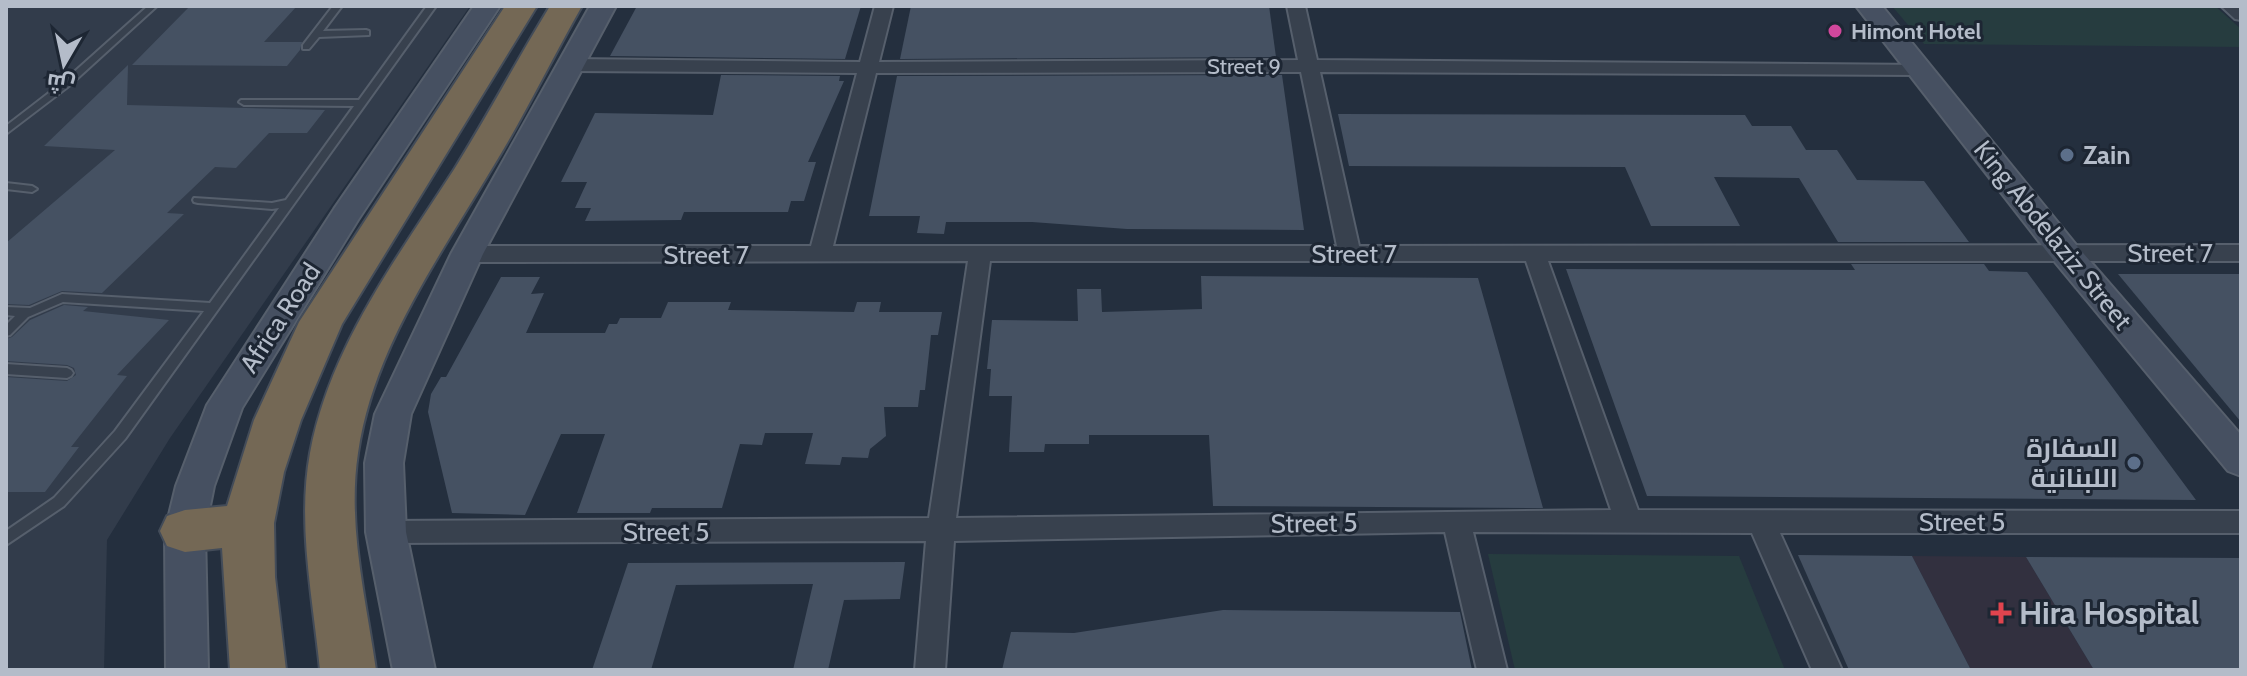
<svg xmlns="http://www.w3.org/2000/svg" width="2247" height="676" font-family="Cabin,Cairo,sans-serif">
	<style>
		.medical { fill: #32303f }
		.airport { fill: #323c4b }
		.green { fill: #263c3f }
		.building { fill: #455162 }
		.lines { fill: none; stroke-linecap: round; stroke-linejoin: round }
		.lane-casing { stroke: #565f6c; stroke-width: 4 }
		.street-casing { stroke: #565f6c; stroke-width: 4 }
		.secondary-casing { stroke: #565f6c; stroke-width: 4 }
		.highway-casing { stroke: #434c59; stroke-width: 4 }
		.lane { fill: #38414e; fill-rule: evenodd }
		.street { fill: #38414e; fill-rule: evenodd }
		.secondary { fill: #465061; fill-rule: evenodd }
		.highway { fill: #746855; fill-rule: evenodd }
		.hotel-dot { fill: #d1479c; stroke: #1d2633; stroke-width: 3 }
		.service-dot { fill: #5c6f8a; stroke: #1d2633; stroke-width: 3 }
		.health-dot { fill: #e0444e; stroke: #1d2633; stroke-width: 3 }
		.labels { text-anchor: middle; stroke-width: 6; stroke-linejoin: round; paint-order: stroke }
		.far-poi-label { font-size: 22px; font-weight: bold; fill: #b4bcc9; stroke: #1d2633; text-anchor: start }
		.far-street-label { font-size: 22px; fill: #b4bcc9; stroke: #1d2633 }
		.poi-label { font-size: 26px; font-weight: bold; fill: #b4bcc9; stroke: #1d2633; text-anchor: start }
		.street-label { font-size: 26px; fill: #b4bcc9; stroke: #1d2633 }
		.near-poi-label { font-size: 32px; font-weight: bold; fill: #b4bcc9; stroke: #1d2633; text-anchor: start }
	</style>
	<rect width="100%" height="100%" fill="#242f3e"/>
	<path class="medical" d="M1912,556L2026,557L2094,670H1971Z"/>
	<path class="airport" d="M6,6H470L170,438L107,540L104,670H6Z"/>
	<g class="green">
		<path d="M1892,6H2215L2241,29V47L1924,44Z"/>
		<path d="M1488,554L1739,556L1785,670H1515Z"/>
	</g>
	<g class="building">
		<path d="M190,6H297L264,42H302L300,50L287,66L132,65Z"/>
		<path d="M637,6H861L845,59L610,56Z"/>
		<path d="M911,6H1269L1276,57L900,59Z"/>
		<path d="M128,65L127,105L325,110L307,133H269L236,168L215,167L167,213L184,214L102,293L62,291L29,305L6,304V243L115,150L44,146Z"/>
		<path d="M721,75L840,76L839,81H844L808,162H816L804,201H791L788,212H684L681,220L585,221L591,208H575L587,182H561L595,113L713,115Z"/>
		<path d="M1282,75L1304,230L1127,229L1032,222H946L944,234L917,233L920,216H869L897,76Z"/>
		<path d="M1338,114L1745,115L1752,126H1791L1806,150H1837L1857,180L1924,181L1969,242H1838L1799,178L1714,177L1740,226H1651L1625,167L1349,166Z"/>
		<path d="M1851,264H1984L1989,271L2027,272L2196,500L1647,496L1566,269L1855,270Z"/>
		<path d="M2118,274H2241V422L2211,386Z"/>
		<path d="M1201,276L1478,278L1543,508L1213,506L1209,435H1089V444H1045L1044,452H1009L1012,396H989L991,369H987L992,320L1078,321L1077,289H1101L1102,312L1202,309Z"/>
		<path d="M501,277H540L531,294L544,293L526,333H605L609,324H617L620,318H661L668,302H731L728,310L854,312L857,302H881L879,312H942L938,335H931L925,390H920L918,407H884L886,436L870,449L868,458L842,457L840,465L805,464L813,433H765L762,445L740,444L722,508H652L650,513H577L605,434H561L525,515L452,513L428,412L431,394L441,377H446Z"/>
		<path d="M64,305L88,307L83,311L169,320L117,375L127,376L71,447H79L45,492H6V377L67,381L76,375L74,368L67,365L6,361V339L12,337L30,320Z"/>
		<path d="M1798,555L1912,556L1971,670H1849Z"/>
		<path d="M2026,557L2241,558V670H2094Z"/>
		<path d="M905,562L900,599L844,600L828,670H793L813,584L676,585L651,670H592L628,563Z"/>
		<path d="M1223,610L1460,612L1472,670H1002L1011,632L1074,633Z"/>
	</g>
	<g class="lines">
		<g class="lane-casing">
			<g id="lane">
				<path d="M148,6H157L69,86L6,134V126L63,82Z"/>
				<path d="M333,6H342L323,31L366,30L369,31V35L319,37L309,49H303V45Z"/>
				<path d="M427,6H436L125,439L64,506L6,545V531L54,498L115,431L204,311L63,302L28,317L10,335L6,336V325L15,316L6,315V307L30,308L62,294L210,303L279,208L272,209L198,203L194,202L193,200L194,198L272,203L286,200L354,106L244,105L239,102L241,100H359Z"/>
				<path d="M6,183L32,186L37,189L32,192L6,189Z"/>
				<path d="M6,364L67,368L71,370L73,373L71,376L67,378L6,374Z"/>
			</g>
		</g>
		<g class="street-casing">
			<g id="street">
				<path d="M875,6H893L879,62L1298,60L1287,6H1305L1317,60L1926,65L1928,69L1919,75L1320,72L1359,246L2241,245V261H1548L1638,510L2241,511V533H1780L1842,670H1812L1752,533L1473,532L1507,670H1477L1445,532L954,541L945,670H915L926,541L386,543L376,540L372,532L376,524L386,521L929,518L968,261L467,262L459,259L456,254L459,249L467,246H811L857,73L570,71L561,65L570,59L860,62ZM1301,72L1337,246H833L876,73ZM990,261H1526L1611,510L956,518Z"/>
				<path d="M2221,6H2241V20L2235,19Z"/>
			</g>
		</g>
		<g class="secondary-casing">
			<g id="secondary">
				<path d="M474,6H500L358,220L242,408L214,486L205,531L208,670H166L165,531L176,486L207,405L334,209Z"/>
				<path d="M590,6H616L483,254L411,414L403,463L406,532L435,670H393L366,532L365,463L375,414L451,254Z"/>
				<path d="M1856,6H1882L2077,246L2241,435V476L2228,471L2055,262Z"/>
			</g>
		</g>
		<g class="highway-casing">
			<g id="highway">
				<path d="M505,6H537L342,324L301,420L284,472L274,523L275,577L286,670H230L222,548L185,552L167,546L160,531L167,516L185,510L227,506L254,420L299,322Z"/>
				<path d="M550,6H582C551,60 524,117 491,170C438,259 373,349 358,453C347,525 366,599 376,670H320C313,599 297,524 310,453C330,346 398,257 455,168C488,115 517,60 550,6Z"/>
			</g>
		</g>
		<use href="#lane" class="lane"/>
		<use href="#street" class="street"/>
		<use href="#secondary" class="secondary"/>
		<use href="#highway" class="highway"/>
	</g>
	<circle class="hotel-dot" cx="1835" cy="31" r="8"/>
	<g class="service-dot">
		<circle cx="2067" cy="155" r="8"/>
		<circle cx="2134" cy="463" r="8"/>
	</g>
	<path class="health-dot" d="M1997 601h8v8h8v8h-8v8h-8v-8h-8v-8h8z"/>
	<g class="labels">
		<g class="far-poi-label">
			<text x="1851" y="39">Himont Hotel</text>
		</g>
		<g class="far-street-label">
			<text x="1244" y="74">Street 9</text>
		</g>
		<g class="poi-label">
			<text x="2083" y="164">Zain</text>
			<text x="2118" y="457" text-anchor="end">السفارة<tspan x="2118" dy="30">اللبنانية</tspan></text>
		</g>
		<g class="street-label">
			<text transform="translate(2053 235) rotate(51)" y="9">King Abdelaziz Street</text>
			<text x="2170" y="262">Street 7</text>
			<text x="1354" y="263">Street 7</text>
			<text x="706" y="264">Street 7</text>
			<text transform="translate(280 318) rotate(-57)" y="9">Africa Road</text>
			<text x="1962" y="531">Street 5</text>
			<text transform="translate(1314 523) rotate(-1)" y="9">Street 5</text>
			<text x="666" y="541">Street 5</text>
		</g>
		<g class="near-poi-label">
			<text x="2019" y="624">Hira Hospital</text>
		</g>
	</g>
	<rect width="2247" height="676" fill="none" stroke="#b4bcc9" stroke-width="16"/>
	<g transform="translate(64 64) rotate(189)" stroke="#1d2633" stroke-width="6" paint-order="stroke">
	<path d="M0-6L14 30L0 20L-14 30Z" fill="#b4bcc9"/>
	<text y="-12" font-size="22" font-weight="bold" text-anchor="middle" fill="#b4bcc9">ش</text>
	</g>
</svg>
